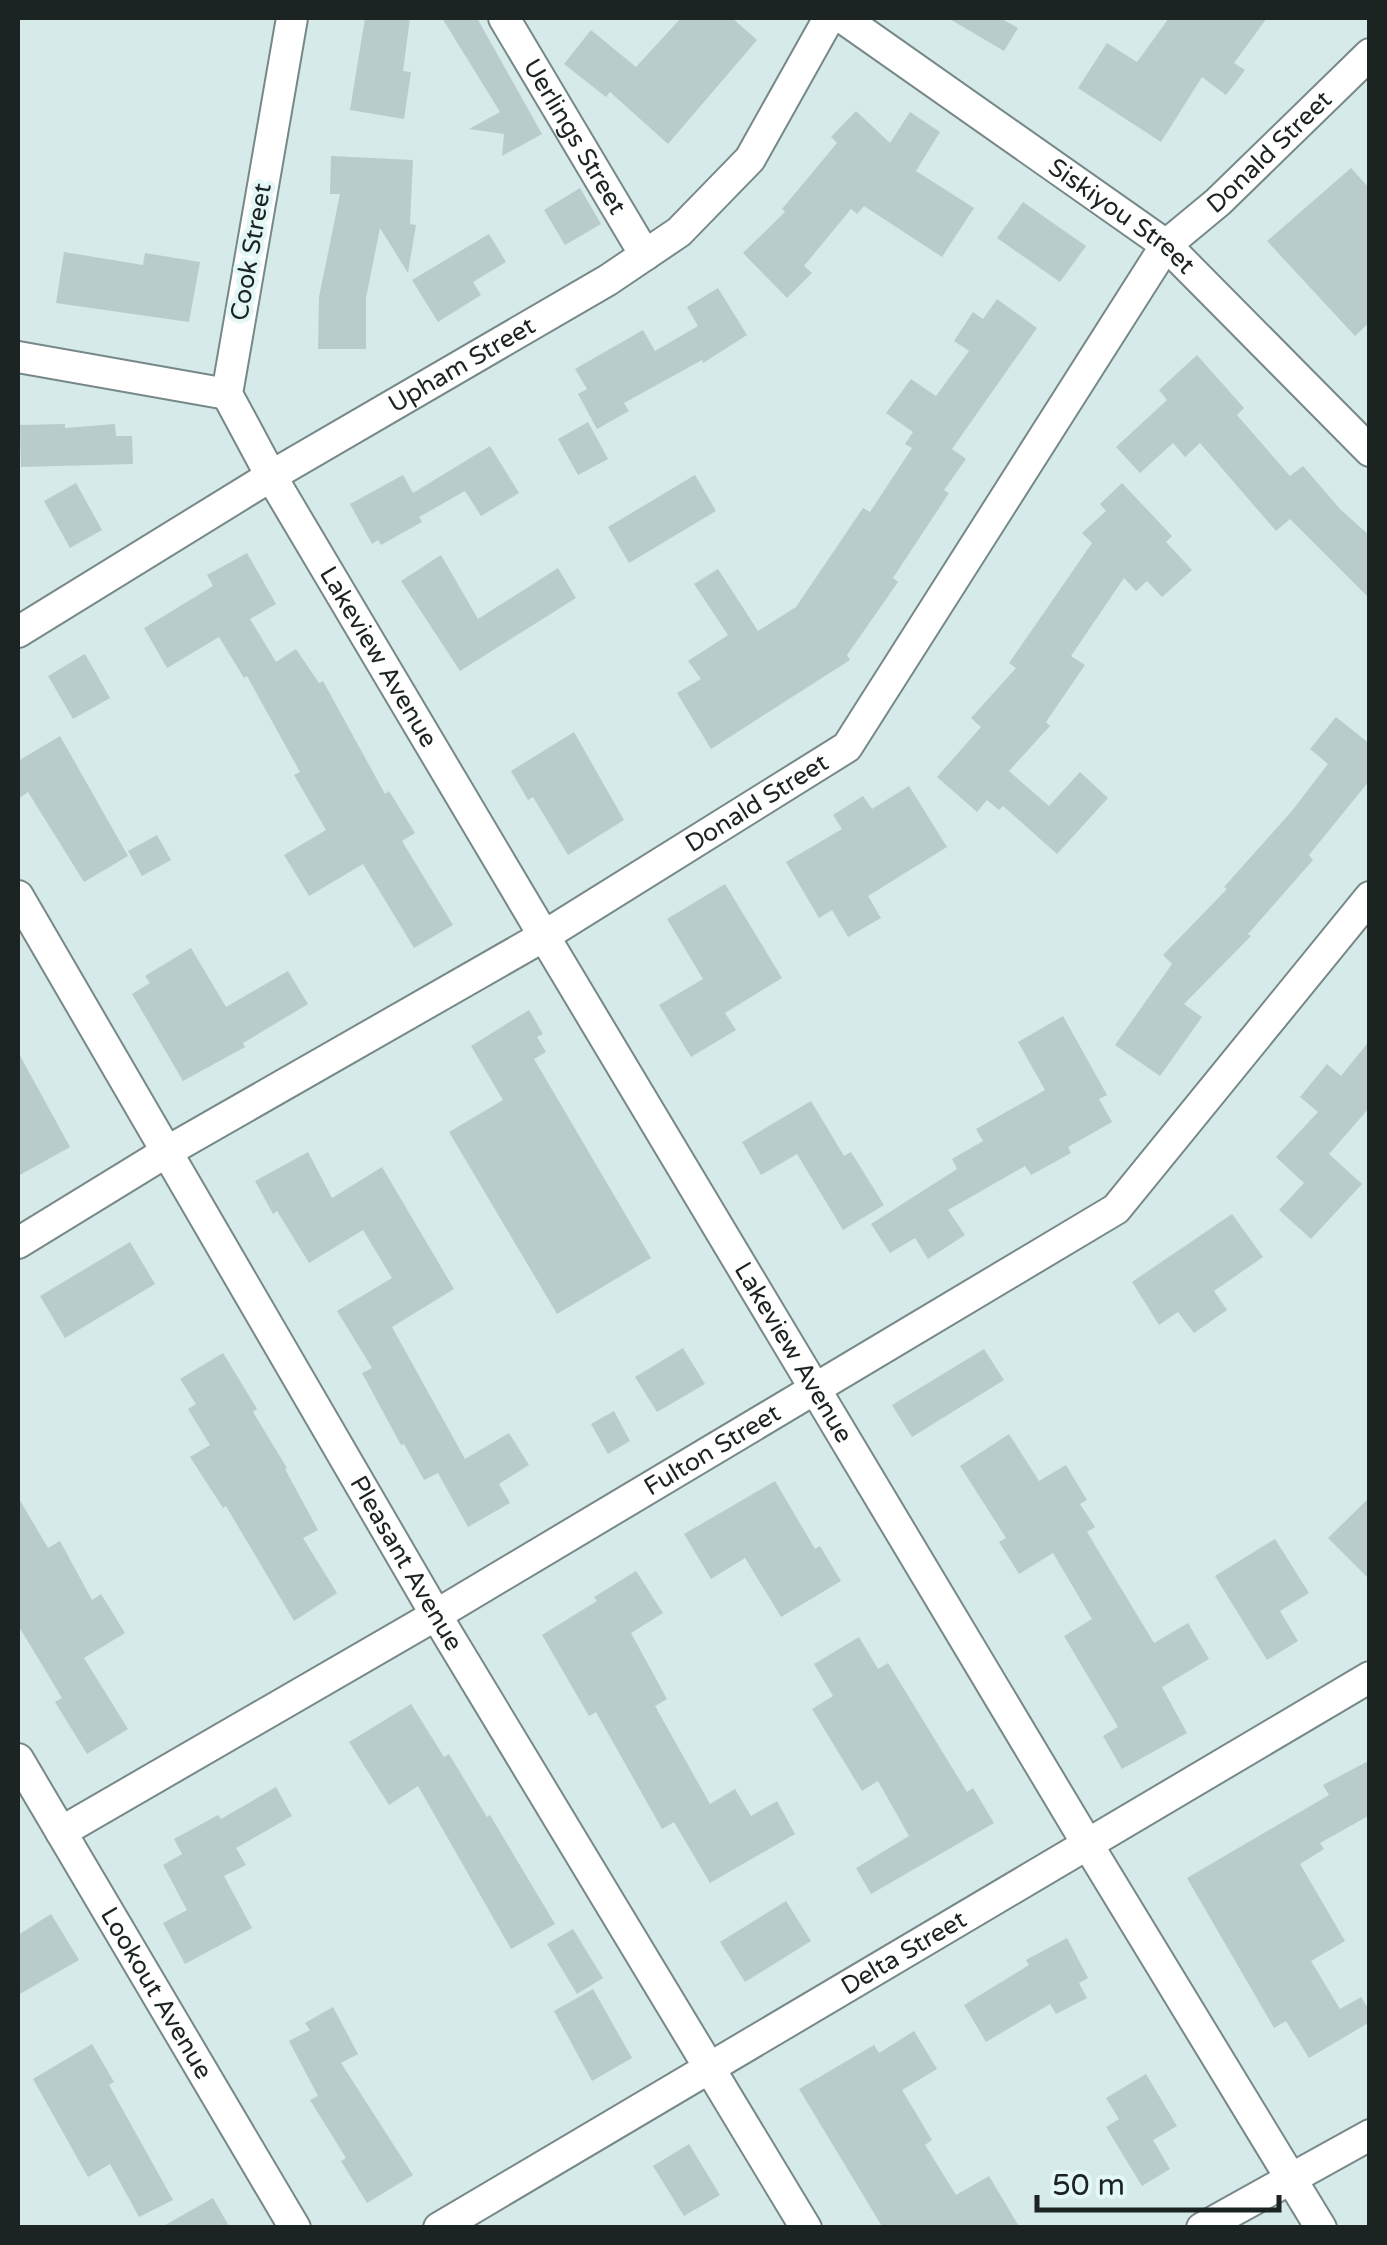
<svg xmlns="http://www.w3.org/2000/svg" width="1387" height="2245" font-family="'Varela Round',sans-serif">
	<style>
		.building { fill: #b9cbcb }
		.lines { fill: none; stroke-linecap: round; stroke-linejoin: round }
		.street-casing { stroke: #788; stroke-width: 34 }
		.street { stroke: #fff; stroke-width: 30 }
		.labels { text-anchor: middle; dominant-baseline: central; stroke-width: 9; stroke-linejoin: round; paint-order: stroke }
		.street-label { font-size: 25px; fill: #1c2323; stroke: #e4f7f7 }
	</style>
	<rect width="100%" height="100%" fill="#d7eaea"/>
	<g class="building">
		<polygon points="365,18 410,18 403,71 411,72 404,119 350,110"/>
		<polygon points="442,18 477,18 542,134 502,156 504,134 469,129 500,112"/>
		<polygon points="681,18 732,18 757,40 668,144 610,92 606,97 564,64 591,30 636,67"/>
		<polygon points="948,18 1000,18 1018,28 1004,51"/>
		<polygon points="1169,18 1267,18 1234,63 1245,70 1226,95 1202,77 1161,142 1078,88 1107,43 1137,62"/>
		<polygon points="856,111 890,143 910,112 940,132 916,171 974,208 942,257 864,206 857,214 851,209 804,266 812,273 787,298 743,253 785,212 782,209 837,143 831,137"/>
		<polygon points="331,156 413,160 410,224 416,225 408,273 380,228 366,298 366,349 318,349 319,297 340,194 330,194"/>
		<polygon points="1351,168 1370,189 1370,322 1355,336 1267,241"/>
		<polygon points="580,188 601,224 565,245 544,210"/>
		<polygon points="1023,202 1086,246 1060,282 997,238"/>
		<polygon points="489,234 506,262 473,282 481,295 438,322 412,280"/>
		<polygon points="64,252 143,265 145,253 200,262 189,322 56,303"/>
		<polygon points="718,288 747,335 703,363 702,360 624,403 629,411 597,429 578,394 587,389 575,369 643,330 655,351 698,326 687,307"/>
		<polygon points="997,299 1037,328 952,449 966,459 944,490 949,493 893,578 898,582 847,655 850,660 711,749 677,693 701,679 688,661 728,635 694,584 718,569 758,631 796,607 863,508 870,512 912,448 905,444 913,432 886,413 911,379 936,396 969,351 954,341 973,312 983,319"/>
		<polygon points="1197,355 1244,408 1237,415 1290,476 1303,466 1341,510 1370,536 1370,599 1290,519 1276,531 1200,443 1185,457 1173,443 1140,473 1116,447 1167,400 1159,390"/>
		<polygon points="588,422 608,459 578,475 558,439"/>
		<polygon points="65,424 65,428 115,424 116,436 132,436 133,464 21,467 20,425"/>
		<polygon points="490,446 519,493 481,516 465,491 419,517 422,522 381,545 378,540 372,544 350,504 403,475 413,493"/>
		<polygon points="695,475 716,511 629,563 608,527"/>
		<polygon points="76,483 102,530 70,548 44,501"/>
		<polygon points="1122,483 1172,536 1166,542 1192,570 1162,597 1147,581 1136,591 1124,578 1071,656 1085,665 1046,722 1050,726 1009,771 1049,806 1080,772 1108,798 1057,854 1003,806 999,810 987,800 977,812 937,777 981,727 971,718 1016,668 1009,663 1092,543 1082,533 1106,511 1100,504"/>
		<polygon points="247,553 276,604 250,619 276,662 296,649 319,683 323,681 385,794 389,791 415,833 402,841 453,925 414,948 363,864 309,896 284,855 326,830 294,775 300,772 247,676 244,678 219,637 167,668 144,628 213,586 207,575"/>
		<polygon points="441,555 478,619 558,568 576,598 460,671 401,581"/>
		<polygon points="85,654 110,698 73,719 48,676"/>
		<polygon points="1336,717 1370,744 1370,780 1309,855 1313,860 1248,934 1251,936 1184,1004 1202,1017 1160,1076 1115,1045 1172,964 1163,955 1227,889 1224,887 1291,812 1328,764 1310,749"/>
		<polygon points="574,732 624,820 568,855 533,797 528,800 511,771"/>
		<polygon points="60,736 128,856 84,882 28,792 18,799 18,761"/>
		<polygon points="909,786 947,847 868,896 881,918 848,937 832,910 819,918 786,862 842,829 833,815 863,796 872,809"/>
		<polygon points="157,835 171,860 142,876 128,851"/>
		<polygon points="725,884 782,978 725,1013 736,1030 691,1057 659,1005 703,979 667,919"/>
		<polygon points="191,948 226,1007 288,971 308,1004 243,1043 245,1047 183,1081 132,994 150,983 145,976"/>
		<polygon points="529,1010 543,1034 537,1037 546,1052 534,1059 651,1258 557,1314 449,1132 503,1100 471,1046"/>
		<polygon points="1063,1016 1107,1095 1099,1099 1112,1122 1068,1147 1071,1153 1031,1175 1025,1166 948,1210 965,1235 928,1259 915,1238 890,1253 871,1224 957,1169 952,1159 983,1141 976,1129 1045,1090 1018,1042"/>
		<polygon points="1370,1040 1370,1107 1329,1154 1362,1184 1311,1239 1279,1210 1304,1183 1276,1157 1318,1112 1300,1097 1327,1064 1341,1076"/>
		<polygon points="18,1052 70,1147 18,1176"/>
		<polygon points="811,1101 844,1156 851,1152 884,1205 843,1230 797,1154 761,1175 742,1142"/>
		<polygon points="308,1152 332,1198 382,1167 454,1289 392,1327 465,1459 509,1433 529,1465 499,1484 510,1503 468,1527 438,1473 424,1480 404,1444 401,1445 362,1373 372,1368 337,1311 392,1278 363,1230 309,1263 277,1211 273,1214 255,1181"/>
		<polygon points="1232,1214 1263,1257 1214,1291 1227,1310 1194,1333 1178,1312 1159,1325 1132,1282"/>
		<polygon points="130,1242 155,1284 65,1338 40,1296"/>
		<polygon points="683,1348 705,1384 657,1412 635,1377"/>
		<polygon points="984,1349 1004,1380 912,1437 892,1405"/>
		<polygon points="223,1353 257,1409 253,1412 287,1468 285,1469 318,1530 303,1538 337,1593 294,1621 226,1506 223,1508 190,1457 210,1445 188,1409 196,1404 180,1379"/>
		<polygon points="614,1411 630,1441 608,1454 591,1424"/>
		<polygon points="1009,1434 1039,1481 1066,1465 1087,1500 1080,1504 1095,1527 1087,1532 1154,1643 1188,1623 1209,1659 1162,1687 1187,1733 1122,1769 1103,1736 1118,1727 1064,1636 1092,1619 1053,1553 1019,1574 999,1542 1006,1538 960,1466"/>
		<polygon points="775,1481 815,1549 820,1546 841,1581 781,1617 745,1558 711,1579 684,1534"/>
		<polygon points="18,1497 48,1548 60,1541 92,1600 101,1594 125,1633 84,1658 128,1729 87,1754 55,1702 62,1698 18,1625"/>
		<polygon points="1370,1497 1370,1580 1328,1538"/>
		<polygon points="1275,1539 1309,1593 1280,1611 1298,1641 1267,1660 1215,1576"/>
		<polygon points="636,1571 663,1613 631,1633 667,1699 655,1706 710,1804 735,1789 751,1816 777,1801 795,1834 710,1883 674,1822 662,1829 596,1712 589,1716 542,1635 597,1601 594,1597"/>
		<polygon points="859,1637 878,1669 888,1663 967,1792 973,1788 994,1823 871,1894 856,1868 909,1836 878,1781 862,1791 812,1709 833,1696 814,1664"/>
		<polygon points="411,1704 444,1757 449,1754 487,1817 490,1815 555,1924 511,1949 418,1786 389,1805 349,1742"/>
		<polygon points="1370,1760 1370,1815 1320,1843 1324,1849 1300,1864 1345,1941 1311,1961 1340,2009 1361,1997 1370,2011 1370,2022 1309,2058 1286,2021 1274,2028 1187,1878 1329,1795 1323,1785"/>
		<polygon points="276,1787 292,1816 236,1848 246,1865 224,1876 252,1928 185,1964 163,1923 187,1910 163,1865 182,1854 174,1839 218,1815 221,1819"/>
		<polygon points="786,1901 811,1941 745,1982 720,1942"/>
		<polygon points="51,1914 79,1960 18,1995 18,1935"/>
		<polygon points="573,1929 603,1978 577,1994 547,1944"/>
		<polygon points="1067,1938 1088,1978 1079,1983 1087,1998 1056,2014 1050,2004 986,2042 964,2005 1029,1965 1026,1960"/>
		<polygon points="593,1989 632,2058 592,2081 554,2011"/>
		<polygon points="333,2007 358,2054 341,2063 413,2175 367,2203 341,2161 346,2158 310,2100 318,2096 289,2041 310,2030 305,2023"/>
		<polygon points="914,2031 937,2069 902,2090 932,2140 925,2145 956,2195 989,2176 1020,2228 883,2228 799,2089 874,2045 879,2053"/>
		<polygon points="92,2044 114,2082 109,2085 173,2200 139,2217 110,2164 88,2177 33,2079"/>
		<polygon points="1146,2074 1177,2126 1153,2140 1170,2169 1142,2186 1106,2127 1119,2119 1106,2098"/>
		<polygon points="689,2144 720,2195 684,2216 653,2166"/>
		<polygon points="213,2198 230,2228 160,2228"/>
	</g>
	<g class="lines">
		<g class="street-casing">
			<g id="street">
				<path id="s1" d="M292 18 227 394 271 476 544 936 1088 1845 1321 2228"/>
				<path id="s2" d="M504 18 645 255"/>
				<path id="s3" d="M843 18 1166 245 1370 451"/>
				<polyline points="18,357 227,394"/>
				<path id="s4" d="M18 632 271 476 608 280 679 232 750 159 829 18"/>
				<path id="s5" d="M18 896 436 1615 806 2228"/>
				<path id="s6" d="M18 1243 168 1151 544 936 847 747 1166 245 1218 202 1370 54"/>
				<path id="s7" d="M18 1759 295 2228"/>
				<path id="s8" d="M61 1832 436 1615 1116 1209 1370 897"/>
				<path id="s9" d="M439 2228 1370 1677"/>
				<polyline points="1202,2228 1370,2135"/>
			</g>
		</g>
		<use href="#street" class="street"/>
	</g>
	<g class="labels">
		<g class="street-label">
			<text stroke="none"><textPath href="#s2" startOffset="138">Uerlings Street</textPath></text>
			<text stroke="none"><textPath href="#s6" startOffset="1700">Donald Street</textPath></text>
			<text stroke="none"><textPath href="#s3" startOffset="342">Siskiyou Street</textPath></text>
			<text transform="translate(251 252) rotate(-80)">Cook Street</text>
			<text stroke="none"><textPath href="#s4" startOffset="518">Upham Street</textPath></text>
			<text stroke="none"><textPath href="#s1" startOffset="685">Lakeview Avenue</textPath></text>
			<text stroke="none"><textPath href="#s6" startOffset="860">Donald Street</textPath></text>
			<text stroke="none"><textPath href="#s1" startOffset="1495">Lakeview Avenue</textPath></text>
			<text stroke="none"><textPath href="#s8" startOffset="755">Fulton Street</textPath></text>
			<text stroke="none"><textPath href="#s5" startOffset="772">Pleasant Avenue</textPath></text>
			<text stroke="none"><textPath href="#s9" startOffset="540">Delta Street</textPath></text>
			<text stroke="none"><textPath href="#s7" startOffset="272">Lookout Avenue</textPath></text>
		</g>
	</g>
	<rect width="1387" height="2245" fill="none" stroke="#1c2323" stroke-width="40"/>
	<path d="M1037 2195v15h242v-15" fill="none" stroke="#1c2323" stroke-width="5"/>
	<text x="1052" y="2195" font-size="30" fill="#1c2323" stroke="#e4f7f7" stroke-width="8" paint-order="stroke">50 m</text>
</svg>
